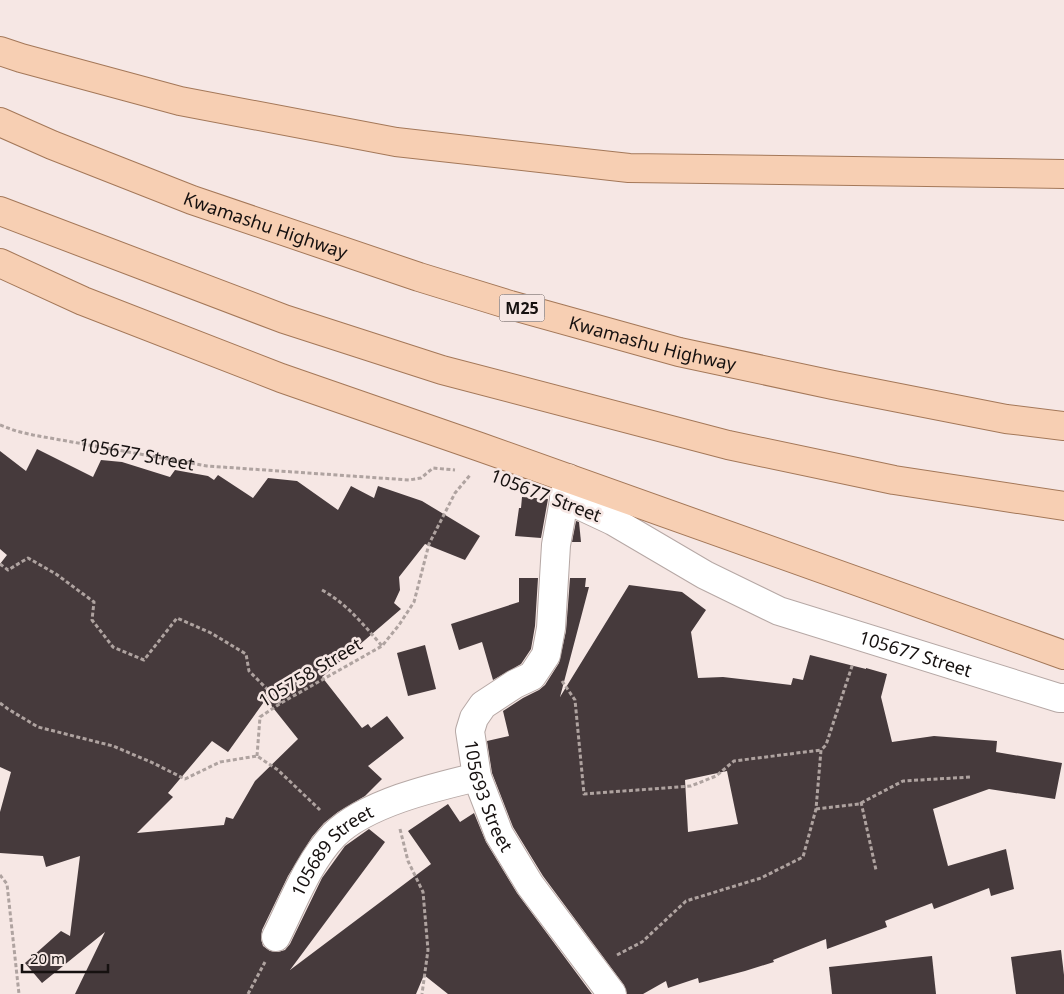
<svg xmlns="http://www.w3.org/2000/svg" width="1064" height="994" font-family="'Noto Sans',sans-serif">
	<style>
		.building { fill: #463a3c; fill-rule: evenodd }
		.lines { fill: none; stroke-linecap: round; stroke-linejoin: round }
		.minor-casing { stroke: #b6a8a5; stroke-width: 30 }
		.major-casing { stroke: #a47859; stroke-width: 30 }
		.path { stroke: #afa3a0; stroke-width: 3; stroke-dasharray: 4 2.5; stroke-linecap: butt }
		.minor { stroke: #fff; stroke-width: 28 }
		.major { stroke: #f7cfb3; stroke-width: 28 }
		.labels { text-anchor: middle; dominant-baseline: central; stroke-width: 5; stroke-linejoin: round; paint-order: stroke }
		.shield { fill: #f6e7e4; stroke: #595150; stroke-width: 1 }
		.shield-label { font-size: 16px; font-weight: bold; fill: #161110 }
		.street-label { font-size: 18px; fill: #161110; stroke: #f6e7e4 }
	</style>
	<rect width="100%" height="100%" fill="#f6e7e4"/>
	<g class="building">
		<path d="M37 449 93 477 101 460 122 462 170 477 175 470 208 476 214 480 218 475 253 498 268 478 297 481 338 510 351 486 374 498 378 486 422 501 480 536 465 560 425 544 399 577 400 590 394 603 401 609 322 677 362 728 368 724 371 728 387 716 404 738 368 766 382 779 365 796 338 812 324 823 312 837 288 876 262 930 261 939 263 946 270 951 278 952 285 950 290 944 322 878 345 846 369 829 385 842 290 970 431 864 408 831 448 804 460 822 474 813 486 842 517 893 592 994H448L424 975 416 994H75L105 932 42 983 25 963 61 931 70 936 80 856 46 867 43 856 0 853V812L11 772 0 767V564L7 555 0 549V451L26 471ZM266 699 298 739 255 781 233 819 226 817 224 825 137 833 173 797 168 793 212 741 228 752Z"/>
		<polygon points="522,497 548,499 541,538 515,536 519,508 521,508"/>
		<polygon points="576,521 579,522 581,542 572,542"/>
		<polygon points="519,578 538,578 535,626 531,649 521,664 493,680 482,642 459,650 451,624 519,602"/>
		<path d="M570 578H586L585 587H589L560 697 629 585 682 592 706 610 691 632 698 678 723 677 791 685 793 678 803 680 810 655 866 669V668L887 674 881 697 892 742 934 736 997 741 996 752 1062 763 1055 799 989 789 933 809 948 866 1006 849 1014 889 991 896 989 888 934 909 932 903 885 921 887 927 827 949 826 939 773 960 774 962 745 971 699 983 698 978 668 988 666 981 643 994H627L624 985 543 876 513 827 492 773 487 741 509 736 503 711 523 698 539 690 545 685 559 663 566 631ZM727 771 738 824 688 832 685 780Z"/>
		<polygon points="425,645 436,689 408,696 397,653"/>
		<polygon points="1061,950 1064,975 1064,994 1016,994 1011,957"/>
		<polygon points="932,956 936,994 832,994 829,967"/>
	</g>
	<g class="lines">
		<g class="minor-casing">
			<g id="minor">
				<path id="s2" d="M568 478 556 545 551 628 546 655 532 676 515 684 483 705 474 718 470 731 477 777 499 834 530 885 612 994"/>
				<path id="s3" d="M564 498 613 521 705 575 779 611 1059 698H1064"/>
				<path id="s4" d="M276 937C293 903 308 862 334 835 366 803 435 787 477 777"/>
			</g>
		</g>
		<g class="major-casing">
			<g id="major">
				<polyline points="0,51 21,58 180,101 396,142 629,168 1064,174"/>
				<path id="s5" d="M0 122 52 145 192 200 419 277 510 305 679 352 833 385 1006 419 1064 426"/>
				<polyline points="0,211 284,319 442,370 728,445 894,480 1064,506"/>
				<polyline points="0,263 83,301 281,378 480,447 1064,655"/>
			</g>
		</g>
		<g class="path">
			<path id="s1" d="M0 425 16 431 33 435 207 466 409 480 421 478 433 468 455 470"/>
			<polyline points="0,564 8,570 28,558 56,574 94,602 92,620 113,647 144,660 177,618 211,633 246,654 249,671 281,703"/>
			<path d="M322 590C347 604 363 624 382 646"/>
			<polyline points="562,681 575,700 584,794 691,786 716,776 734,761 821,750"/>
			<polyline points="0,703 8,709 38,727 113,746 151,762 185,779 220,762 257,756 278,770 320,810"/>
			<polyline points="257,756 260,717 281,703 382,646 399,625 414,602 429,544 455,493 471,474"/>
			<polyline points="861,802 876,870"/>
			<polyline points="816,809 859,804 903,781 971,777"/>
			<polyline points="400,829 408,861 423,892 428,950 422,994"/>
			<polyline points="0,875 7,884 19,994"/>
			<polyline points="617,955 642,942 686,901 761,878 803,857 816,809 821,750 826,745 853,663"/>
			<polyline points="248,994 265,962"/>
		</g>
		<use href="#minor" class="minor"/>
		<use href="#major" class="major"/>
	</g>
	<g class="labels">
		<rect class="shield" x="499.5" y="294.5" width="45" height="27" rx="4"/>
		<g class="shield-label">
			<text x="522" y="308">M25</text>
		</g>
		<g class="street-label">
			<text stroke="none"><textPath href="#s5" startOffset="285">Kwamashu Highway</textPath></text>
			<text stroke="none"><textPath href="#s5" startOffset="690">Kwamashu Highway</textPath></text>
			<text stroke="none"><textPath href="#s1" startOffset="140">105677 Street</textPath></text>
			<text transform="translate(546 495) rotate(21)">105677 Street</text>
			<text stroke="none"><textPath href="#s3" startOffset="386">105677 Street</textPath></text>
			<text transform="translate(310 672) rotate(-31)">105758 Street</text>
			<text stroke="none"><textPath href="#s2" startOffset="358">105693 Street</textPath></text>
			<text stroke="none"><textPath href="#s4" startOffset="105">105689 Street</textPath></text>
		</g>
	</g>
	<path d="M22 964v8h86v-8" fill="none" stroke="#161110" stroke-width="2.5"/>
	<text x="30" y="964" font-size="15" fill="#161110" stroke="#f6e7e4" stroke-width="4" paint-order="stroke">20 m</text>
</svg>
